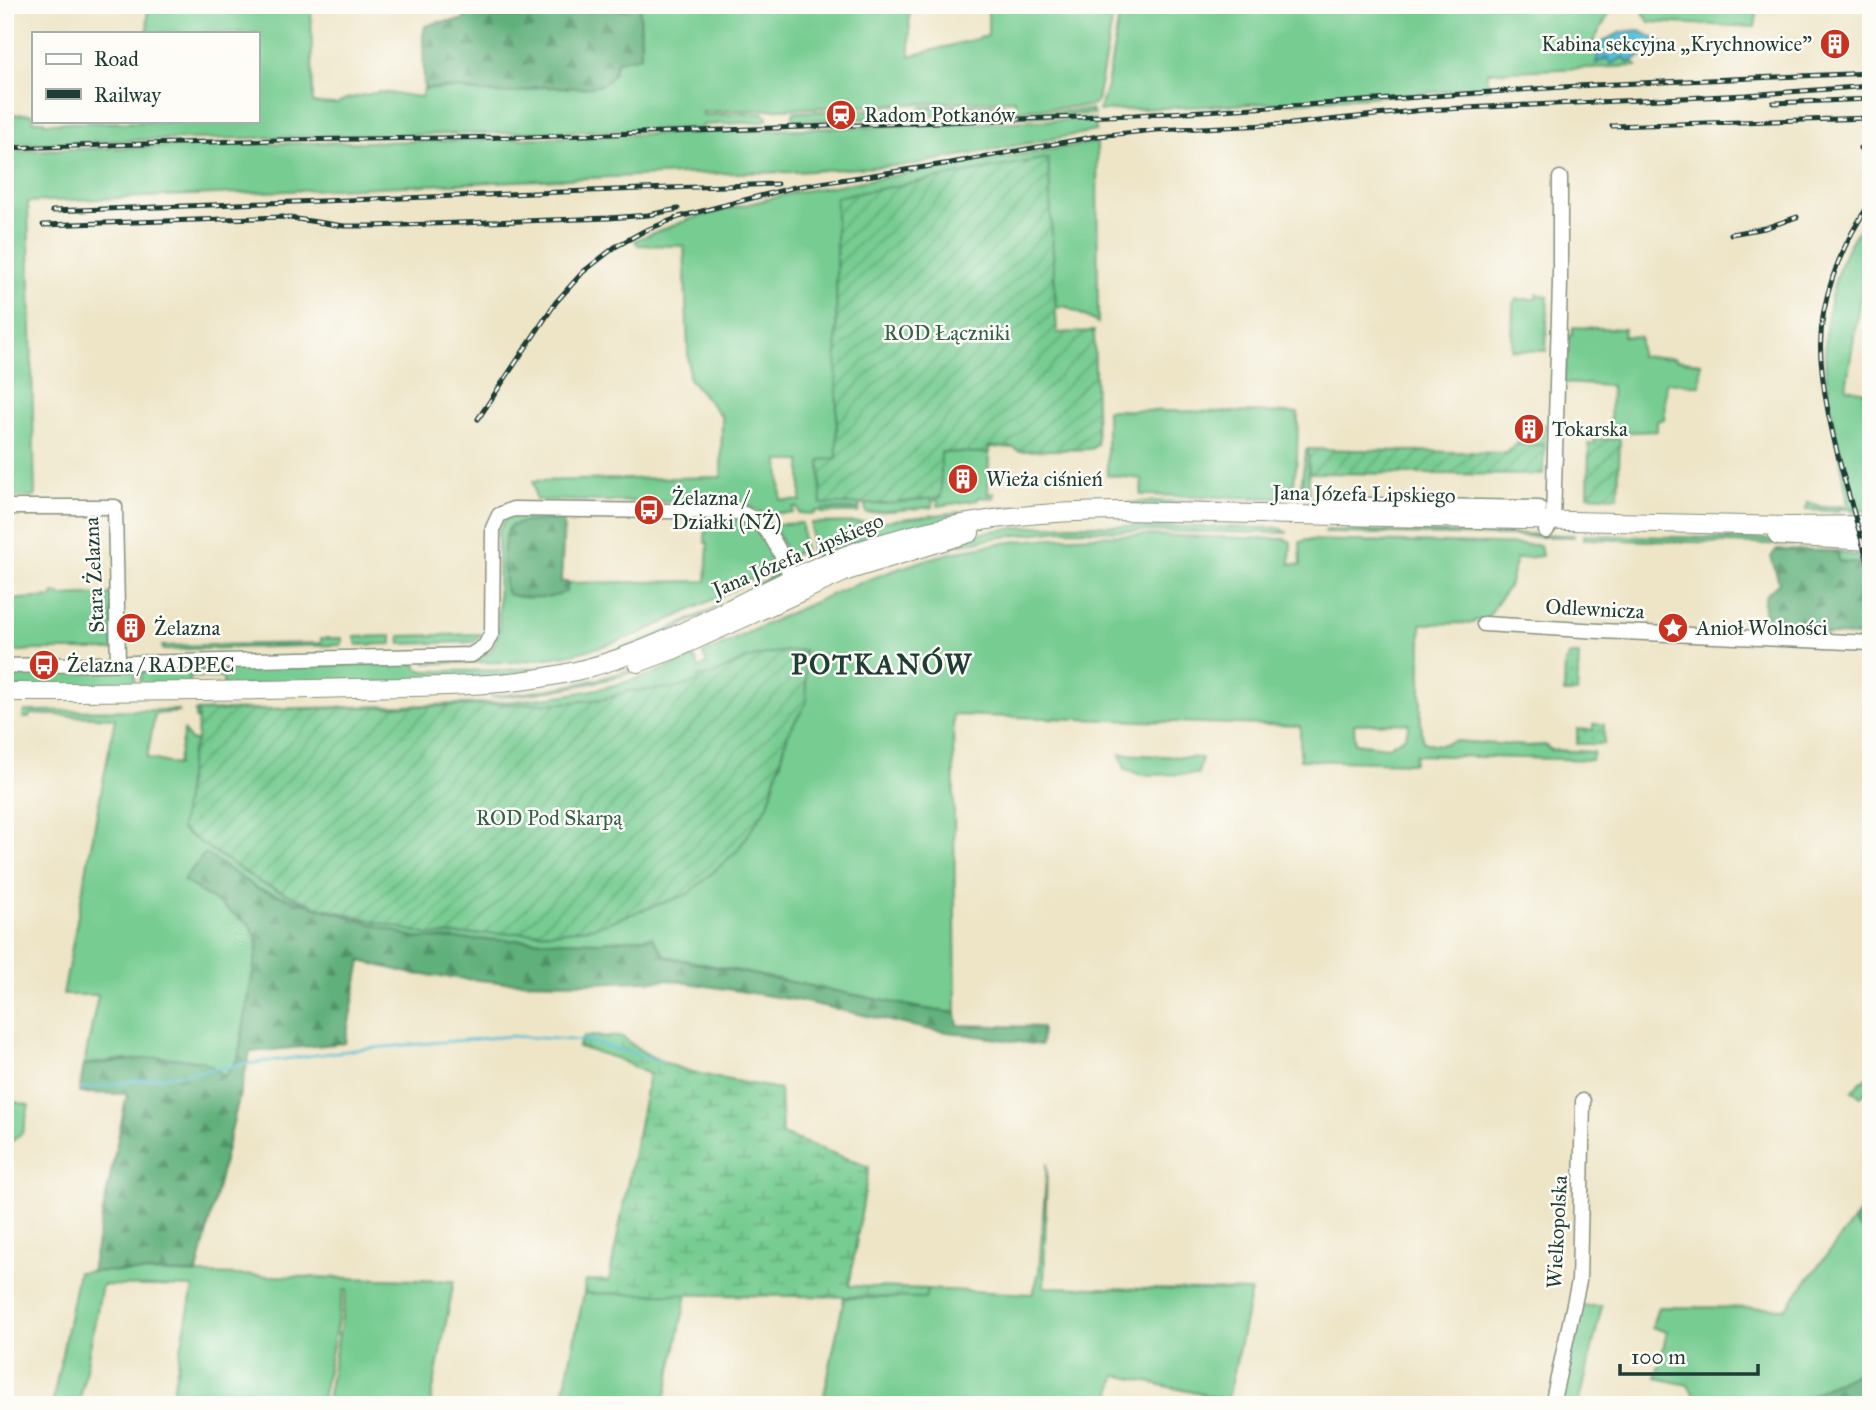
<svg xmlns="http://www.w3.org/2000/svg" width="1876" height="1410" font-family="'IM FELL Great Primer',serif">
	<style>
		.grass { fill: #76cc91; stroke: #4a8462; stroke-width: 2; fill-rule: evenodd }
		.forest { fill: url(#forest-firs); stroke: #407658; stroke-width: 2 }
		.wetland { fill: url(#wetland-marsh); stroke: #4a8462; stroke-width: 2 }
		.park { fill: url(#park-dots); stroke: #4a8462; stroke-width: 2 }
		.garden { fill: url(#garden-furrows); stroke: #4a8462; stroke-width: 2 }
		.water { fill: url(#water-ripples); stroke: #3b7c84; stroke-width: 2 }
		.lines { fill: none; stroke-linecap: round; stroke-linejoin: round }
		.stream { stroke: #57bcd5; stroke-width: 2.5 }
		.minor-casing { stroke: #86917e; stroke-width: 17 }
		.major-casing { stroke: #86917e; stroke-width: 20 }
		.minor { stroke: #fff; stroke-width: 14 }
		.major { stroke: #fff; stroke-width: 18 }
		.rail-casing { stroke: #1f3d34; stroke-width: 5 }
		.rail { stroke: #fdfcf7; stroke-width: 2.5; stroke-dasharray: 8; stroke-linecap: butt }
		.labels { text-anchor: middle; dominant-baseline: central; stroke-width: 5; stroke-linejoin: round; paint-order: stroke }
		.poi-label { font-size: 21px; fill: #1f3d34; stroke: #fdfcf7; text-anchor: start }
		.park-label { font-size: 21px; fill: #35614b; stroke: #fdfcf7 }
		.street-label { font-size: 21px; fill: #1f3d34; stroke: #fdfcf7 }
		.district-label { font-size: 28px; font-weight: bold; letter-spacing: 2px; fill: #1f3d34; stroke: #fdfcf7 }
	</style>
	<defs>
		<pattern id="forest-firs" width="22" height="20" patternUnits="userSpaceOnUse" patternTransform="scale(1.75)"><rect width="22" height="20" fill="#60b07b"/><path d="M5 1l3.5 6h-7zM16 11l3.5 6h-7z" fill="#4f9066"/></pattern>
		<pattern id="wetland-marsh" width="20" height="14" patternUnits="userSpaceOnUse" patternTransform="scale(1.75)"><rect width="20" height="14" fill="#76cc91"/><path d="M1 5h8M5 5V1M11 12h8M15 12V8" fill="none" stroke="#60a777"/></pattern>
		<pattern id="park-dots" width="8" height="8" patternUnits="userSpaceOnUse" patternTransform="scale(1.75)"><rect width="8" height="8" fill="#76cc91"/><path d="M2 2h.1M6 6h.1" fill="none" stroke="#60a777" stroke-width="1.8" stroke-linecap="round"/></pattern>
		<pattern id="garden-furrows" width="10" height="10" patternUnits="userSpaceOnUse" patternTransform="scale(1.75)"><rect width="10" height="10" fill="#76cc91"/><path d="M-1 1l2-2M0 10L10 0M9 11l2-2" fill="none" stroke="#60a777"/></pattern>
		<pattern id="water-ripples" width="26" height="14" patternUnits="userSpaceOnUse" patternTransform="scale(1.75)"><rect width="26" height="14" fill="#57bcd5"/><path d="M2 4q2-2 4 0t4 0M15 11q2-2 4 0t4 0" fill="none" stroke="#479aae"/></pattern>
	</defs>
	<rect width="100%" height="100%" fill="#fdfcf7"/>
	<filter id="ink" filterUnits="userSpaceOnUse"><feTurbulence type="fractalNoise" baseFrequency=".0143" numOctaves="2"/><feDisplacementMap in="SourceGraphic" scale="14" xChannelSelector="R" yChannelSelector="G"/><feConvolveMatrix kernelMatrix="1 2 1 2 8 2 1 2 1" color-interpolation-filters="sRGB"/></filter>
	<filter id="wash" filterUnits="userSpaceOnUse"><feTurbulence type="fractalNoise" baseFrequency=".00686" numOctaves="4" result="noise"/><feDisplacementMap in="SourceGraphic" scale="28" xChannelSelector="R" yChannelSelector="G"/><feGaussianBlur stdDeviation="1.57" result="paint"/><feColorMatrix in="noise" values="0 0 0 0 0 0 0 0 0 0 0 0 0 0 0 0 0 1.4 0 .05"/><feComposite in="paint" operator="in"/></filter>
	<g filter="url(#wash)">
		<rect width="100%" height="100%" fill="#eee5c7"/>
		<g class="grass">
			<path d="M147 5H311L313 103 337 104 346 99 379 92 421 97 424 89H463L471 92 528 91C537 85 597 78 613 75L617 61 641 56 640 5H909L910 56 988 36V5H1030L1031 9 1047 5H1115L1097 101 1092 106 1016 110 1015 100 703 112V115L763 113 768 118 764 122 703 125V129L143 140 5 145V115L33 114V121H44V123L257 121V33H148Z"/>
			<polygon points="1121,5 1614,5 1592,44 1601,45 1597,63 1607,57 1624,57 1628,63 1633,61 1637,66 1488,72 1488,88 1299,102 1099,111 1107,86"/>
			<polygon points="1639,5 1758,5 1755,27 1649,22"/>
			<polygon points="1004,104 1009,108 1007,113 923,116 919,113 921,107"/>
			<polygon points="892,109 895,114 892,118 796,121 792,118 794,112"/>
			<polygon points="1091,110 1094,114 1017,117 1016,113"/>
			<polygon points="1095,119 1096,131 910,165 795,172 682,174 28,202 35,497 17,497 11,501 5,502 5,151 239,144 478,140"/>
			<path d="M1097 142 1098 323 1065 306 1056 308 1048 158 836 197 837 459 821 504H859L860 509H822L859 510V513H822L821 511H815V514L799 513 797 507H793V513H761L747 506 729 503 536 500 533 481 721 477 722 417 689 378 684 246 638 245 635 240 693 218 796 192ZM779 461H801V501L781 500Z"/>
			<path d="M1871 210V260H1866L1846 388 1871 393V512L1859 509 1857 512 1855 507 1852 508 1853 512 1850 509H1839V511L1806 510 1807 502 1820 507 1848 506C1843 461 1831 417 1826 373 1822 335 1830 286 1846 251 1853 237 1863 223 1871 210Z"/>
			<polygon points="1537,294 1548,296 1546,351 1512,350 1513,304 1516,299 1536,299"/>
			<polygon points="1573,327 1624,329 1623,336 1640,337 1640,356 1676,358 1676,360 1701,363 1700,386 1666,382 1664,419 1657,421 1657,431 1610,433 1611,386 1564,383 1569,336 1572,335"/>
			<polygon points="1107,410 1298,413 1297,459 1292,496 1275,498 1141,495 1142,479 1107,475"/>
			<polygon points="1517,423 1522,424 1522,431 1536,431 1537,424 1546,425 1545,445 1518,445"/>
			<polygon points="1308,449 1309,495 1300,495 1306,450"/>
			<polygon points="941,452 989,453 988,494 994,493 994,498 978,497 978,500 938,506 938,500 932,501 933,507 866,513 865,504 887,504 898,501"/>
			<polygon points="1152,501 1290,505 1286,509 1083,507 868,538 817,558 811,550 811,523 876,522 977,510 1035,505 1109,505"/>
			<path d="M564 514 561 583 706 581 708 543H705L706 520 700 519V515C746 517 757 519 777 563L733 590 644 632 607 645 569 655 519 662 425 663 475 660 489 653 493 648 499 629 498 532 505 519 512 516Z"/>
			<polygon points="802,523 804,550 788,557 775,528 779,524"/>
			<path d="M1071 525 1278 528 1288 533 1063 530 1001 537 951 546C979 526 1036 527 1071 525Z"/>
			<polygon points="1326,530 1574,535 1574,537 1325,533"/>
			<path d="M1138 535 1285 539 1291 542 1290 564 1301 565 1300 542 1306 540 1540 545 1542 556 1516 559 1509 587C1497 598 1496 608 1485 621L1476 620 1472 623 1421 624V723L1423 742 1440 745 1455 741 1528 746 1545 745 1551 750 1594 752 1592 760 1415 755 1414 763 1300 760V726L953 715 956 1013 925 1009 665 956 652 937 601 942 417 938 258 889 205 854 184 880 250 925 258 944 238 1058 225 1076 203 1061 117 1060 84 1065 98 995H63L115 718 30 714 29 718H23L25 711 179 710V712L155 714 147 758 177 765 184 731 190 740 197 741 191 753 181 830 261 883 316 906 428 935 559 932 595 927 780 766 788 733 806 702 804 650C786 652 767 652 750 658 732 664 717 676 699 677V682L677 688 629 691 605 699 564 703 199 711 198 719H195V711C262 709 330 707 397 706 501 703 598 702 694 657L699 668 707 664 703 654C784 616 864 575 951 553 1013 538 1075 536 1138 535ZM1409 723 1406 736 1388 747 1355 743 1354 724Z"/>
			<polygon points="1584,535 1762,539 1834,546 1584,539"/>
			<polygon points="1838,551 1860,557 1861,554 1870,555 1871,605 1865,564 1838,561"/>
			<path d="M779 572 777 578 633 650 497 680 223 687V678L190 677V687L140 688 141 671H188L189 668 415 663 418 669 424 671C465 670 506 672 547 666 624 654 712 613 779 572Z"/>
			<polygon points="54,593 60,594 60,596 112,594 113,650 31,650 5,653 5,600 53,597"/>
			<polygon points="481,634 474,642 401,644 400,636"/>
			<polygon points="392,636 392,644 357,645 355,637"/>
			<polygon points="321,638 342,638 342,645 163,650 162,646 321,643"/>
			<path d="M666 662C608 682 551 694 490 697 526 694 562 688 598 679 621 673 642 664 666 662Z"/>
			<polygon points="136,669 134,688 5,688 5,672"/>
			<polygon points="1120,754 1202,758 1198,774 1141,775 1125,769"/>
			<polygon points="1871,1072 1871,1086 1861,1096 1852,1091"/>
			<polygon points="5,1100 29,1105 23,1132 5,1147"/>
			<polygon points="1047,1163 1044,1287 1251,1291 1228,1400 1116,1375 1109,1405 822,1405 844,1298 925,1298 927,1289 1033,1294 1039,1272"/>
			<polygon points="1853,1221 1871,1239 1871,1367 1822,1389 1797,1405 1700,1405 1688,1385 1656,1378 1667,1332 1652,1327 1658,1307 1786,1308"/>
			<polygon points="91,1271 454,1281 430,1405 326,1405 347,1289 344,1289 321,1405 170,1405 193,1287 102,1285 79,1405 52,1405 78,1272"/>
			<polygon points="584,1293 687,1294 664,1405 561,1405"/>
			<polygon points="1581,1306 1602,1306 1579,1405 1559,1405"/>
		</g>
		<g class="forest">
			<path d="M465 5H640L641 56 617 61C614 70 612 80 603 84 587 91 552 86 534 87 518 97 480 93 463 89 451 86 436 89 424 89L423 36 425 26 439 22 462 20 466 15Z"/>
			<path d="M564 519 561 582H568L567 591C553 600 523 599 508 594L505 590C504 569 500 544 510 526L524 522Z"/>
			<path d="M1776 550 1838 551V561L1865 564 1871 605V637L1773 632C1767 624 1759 604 1767 594 1771 590 1776 587 1779 582L1771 557Z"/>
			<polygon points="205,853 258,889 417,938 601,942 652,937 666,957 925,1009 956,1013 958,1025 1042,1027 1041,1045 926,1029 796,1000 669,980 586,983 499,982 413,974 361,961 345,1043 250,1052 197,1273 91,1271 127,1094 79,1093 84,1065 162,1057 203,1061 225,1076 238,1058 258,944 250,925 183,880"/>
			<polygon points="1871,1198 1871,1239 1853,1221"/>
			<polygon points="1871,1367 1871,1384 1847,1405 1797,1405 1822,1389"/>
		</g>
		<path class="wetland" d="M584 1036 623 1037C664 1074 727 1079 780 1089L782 1134 869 1167 849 1286 927 1289 925 1298 584 1293 585 1281 609 1280 649 1074 616 1058 578 1047Z"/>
		<g class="park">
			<polygon points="1570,655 1579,655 1577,693 1564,693 1565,662"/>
			<polygon points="1593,724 1604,724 1604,744 1577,744 1577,729 1593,730"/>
		</g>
		<g class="garden">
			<polygon points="1048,158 1057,333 1094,331 1097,445 1091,449 1019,451 1014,448 989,447 989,453 941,452 941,497 887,504 821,504 820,460 837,458 836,197"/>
			<polygon points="1594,439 1620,439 1618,497 1588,495 1589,444 1595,444"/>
			<polygon points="1514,445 1545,445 1543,475 1309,473 1308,449 1506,453"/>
			<path d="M804 650 807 702 788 733 768 805 737 851 688 894 595 927 559 932 428 935 316 906 261 883 181 829 191 753 197 740 198 711 564 703 605 699 629 691 677 688 698 682V677C717 676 732 665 750 658 767 652 786 652 804 650Z"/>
		</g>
		<polygon class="water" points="1638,30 1665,44 1628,63 1624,57 1611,64 1607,58 1596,63 1603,41 1622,32"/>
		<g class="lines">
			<polyline class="stream" points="82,1089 247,1064 362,1049 511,1036 587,1041 660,1061"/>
		</g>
	</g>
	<g filter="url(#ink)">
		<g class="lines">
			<g class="minor-casing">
				<g id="minor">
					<polyline points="1323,504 1539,508"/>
					<polyline points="5,507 115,507 118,663"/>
					<polyline points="1546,531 1553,521 1560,283 1560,178"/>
					<polyline points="1484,624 1600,631 1871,643"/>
					<path d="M5 666 471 655 485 646 492 632 493 528 499 515 513 509 738 512C773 523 782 558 796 588"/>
					<polyline points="1552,1405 1579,1281 1583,1101"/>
				</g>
			</g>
			<g class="major-casing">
				<g id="major">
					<polyline points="1778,536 1871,541"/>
					<polyline points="638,663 673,650 847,571 970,533"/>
					<path d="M5 692C121 692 236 691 351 688 428 686 505 689 580 670 662 650 735 603 812 569 911 526 1013 511 1121 511L1789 526 1871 525"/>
				</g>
			</g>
			<use href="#minor" class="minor"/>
			<use href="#major" class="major"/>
			<g class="rail-casing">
				<g id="rail">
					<polyline points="1773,103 1871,99"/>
					<polyline points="1612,126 1871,118"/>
					<polyline points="5,148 279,140 528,137 1135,115 1305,105 1593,85 1871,73"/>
					<polyline points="1860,148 1871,145"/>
					<polyline points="1870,174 1871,174"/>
					<path d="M1871 202C1840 246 1817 305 1821 359 1826 432 1853 504 1871 574"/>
					<polyline points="52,211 777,184"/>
					<polyline points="43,225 283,217 344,226 373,226 609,218 648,215 678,209"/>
					<polyline points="1731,234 1765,228 1797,217"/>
					<polyline points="478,419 556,302 583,272 615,247 644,231 679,217 795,187 951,163 1098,136 1155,130 1291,124 1423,110 1747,95 1871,86"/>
				</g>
			</g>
			<use href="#rail" class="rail"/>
		</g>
	</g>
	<defs>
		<g id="building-disc" transform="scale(1.575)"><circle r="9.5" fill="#c8321e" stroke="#fdfcf7"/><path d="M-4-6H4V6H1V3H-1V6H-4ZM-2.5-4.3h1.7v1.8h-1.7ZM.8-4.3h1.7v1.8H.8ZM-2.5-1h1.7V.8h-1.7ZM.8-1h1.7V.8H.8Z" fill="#fff"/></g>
		<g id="station-disc" transform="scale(1.575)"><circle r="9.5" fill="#c8321e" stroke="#fdfcf7"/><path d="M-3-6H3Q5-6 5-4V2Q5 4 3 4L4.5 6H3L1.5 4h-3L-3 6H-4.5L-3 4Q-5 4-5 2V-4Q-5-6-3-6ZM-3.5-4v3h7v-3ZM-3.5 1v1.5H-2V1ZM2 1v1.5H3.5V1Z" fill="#fff"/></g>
		<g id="bus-disc" transform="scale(1.575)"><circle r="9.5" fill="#c8321e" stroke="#fdfcf7"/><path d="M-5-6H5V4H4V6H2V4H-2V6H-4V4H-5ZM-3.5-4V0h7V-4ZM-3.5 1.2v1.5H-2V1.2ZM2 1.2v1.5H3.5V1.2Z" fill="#fff"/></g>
		<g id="sight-disc" transform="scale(1.575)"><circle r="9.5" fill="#c8321e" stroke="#fdfcf7"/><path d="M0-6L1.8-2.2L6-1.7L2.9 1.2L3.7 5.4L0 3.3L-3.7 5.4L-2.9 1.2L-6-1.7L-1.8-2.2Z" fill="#fff"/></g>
	</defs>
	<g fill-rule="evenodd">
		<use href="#building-disc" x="1835" y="44"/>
		<use href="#station-disc" x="841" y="115"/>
		<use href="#building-disc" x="1529" y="429"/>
		<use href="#building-disc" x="963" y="479"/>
		<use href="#bus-disc" x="649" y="510"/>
		<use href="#building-disc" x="131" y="628"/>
		<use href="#sight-disc" x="1673" y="628"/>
		<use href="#bus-disc" x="44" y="665"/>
	</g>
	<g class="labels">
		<g class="poi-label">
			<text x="1812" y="44" text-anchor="end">Kabina sekcyjna „Krychnowice”</text>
			<text x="864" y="115">Radom Potkanów</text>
			<text x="1552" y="429">Tokarska</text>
			<text x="986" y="479">Wieża ciśnień</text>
			<text x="672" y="498">Żelazna /<tspan x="672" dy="24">Działki (NŻ)</tspan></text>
			<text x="154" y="628">Żelazna</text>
			<text x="1696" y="628">Anioł Wolności</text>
			<text x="67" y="665">Żelazna / RADPEC</text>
		</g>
		<g class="park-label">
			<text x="947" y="333">ROD Łączniki</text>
			<text x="549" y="818">ROD Pod Skarpą</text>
		</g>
		<g class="street-label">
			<text transform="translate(1364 494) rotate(1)">Jana Józefa Lipskiego</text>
			<text transform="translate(798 555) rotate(-23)">Jana Józefa Lipskiego</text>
			<text transform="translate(94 575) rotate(-93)">Stara Żelazna</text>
			<text transform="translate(1595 609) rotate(3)">Odlewnicza</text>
			<text transform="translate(1557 1232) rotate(-87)">Wielkopolska</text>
		</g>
		<g class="district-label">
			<text x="882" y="664">POTKANÓW</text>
		</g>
	</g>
	<rect width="1876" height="1410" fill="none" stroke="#fdfcf7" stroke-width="28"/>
	<rect x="32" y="32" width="228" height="91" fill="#fdfcf7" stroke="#a4b0a9" stroke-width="2"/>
	<rect x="46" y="54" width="35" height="10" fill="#ffffff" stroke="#a4b0a9" stroke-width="2"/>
	<text x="94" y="66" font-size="21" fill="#1f3d34">Road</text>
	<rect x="46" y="89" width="35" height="10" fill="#1f3d34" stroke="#a4b0a9" stroke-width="2"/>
	<text x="94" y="102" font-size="21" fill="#1f3d34">Railway</text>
	<path d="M1620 1364v10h138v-10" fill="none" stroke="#1f3d34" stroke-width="3.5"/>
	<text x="1631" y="1364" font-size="21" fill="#1f3d34" stroke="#fdfcf7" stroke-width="5" paint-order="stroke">100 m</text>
</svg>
